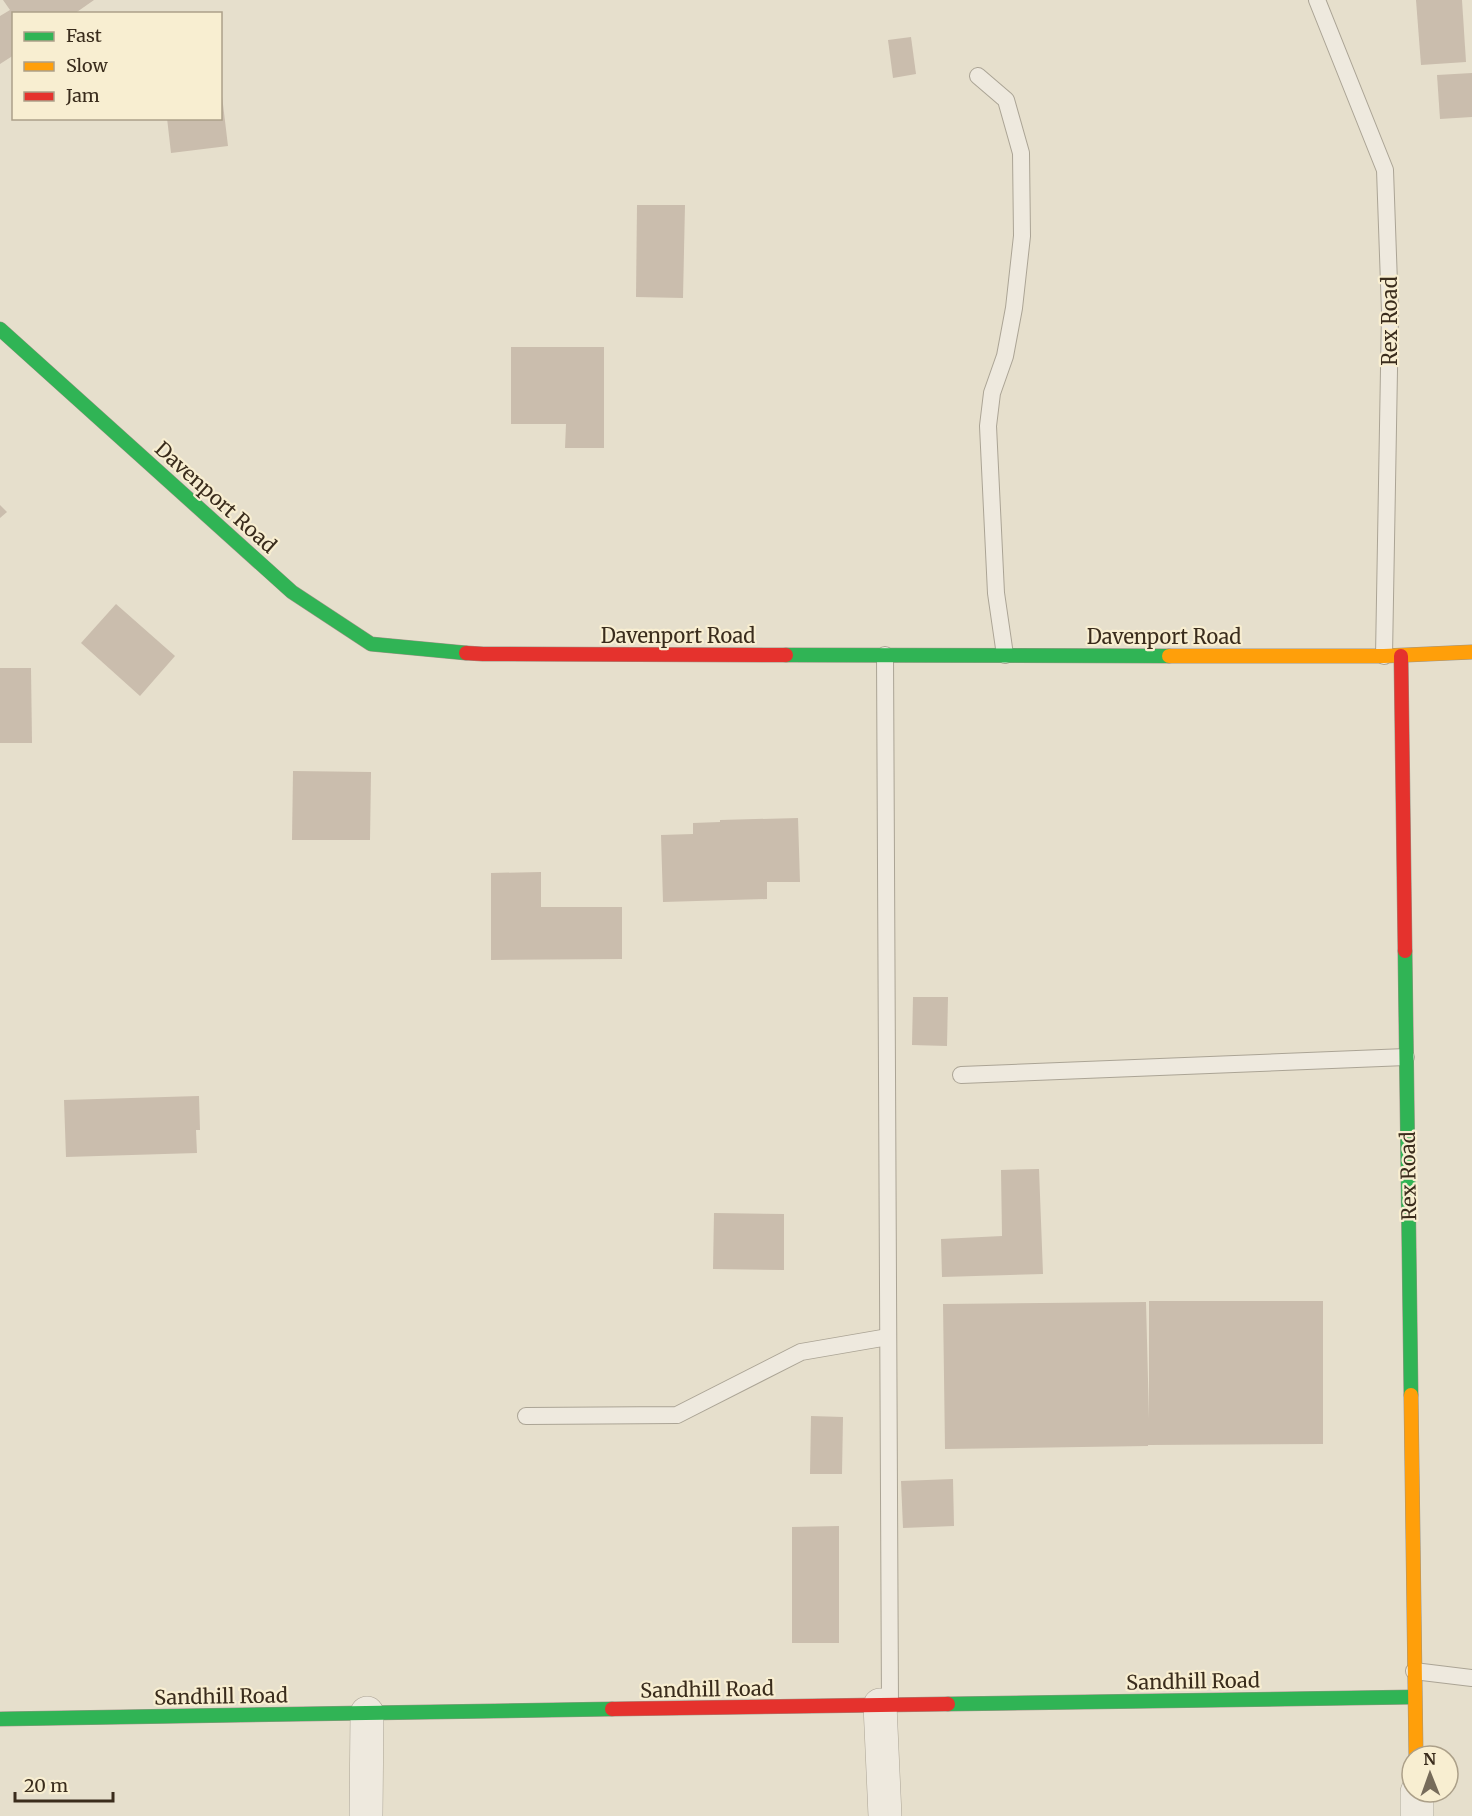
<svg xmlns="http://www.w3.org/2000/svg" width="1472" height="1816" font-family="Merriweather,serif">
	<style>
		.building { fill: #cabdad }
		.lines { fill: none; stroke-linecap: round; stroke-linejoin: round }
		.lane-casing { stroke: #aba495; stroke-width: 18 }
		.street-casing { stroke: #aba495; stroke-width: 34 }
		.fast-casing { stroke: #9b9385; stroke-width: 15 }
		.slow-casing { stroke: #9b9385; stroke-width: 15 }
		.jam-casing { stroke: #9b9385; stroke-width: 15 }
		.lane { stroke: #eee9de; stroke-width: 16 }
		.street { stroke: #eee9de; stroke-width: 33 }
		.fast { stroke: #30b455; stroke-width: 14 }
		.slow { stroke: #ff9f0a; stroke-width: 14 }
		.jam { stroke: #e5322d; stroke-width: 14 }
		.labels { text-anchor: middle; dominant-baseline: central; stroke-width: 4.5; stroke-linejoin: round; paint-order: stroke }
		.street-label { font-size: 20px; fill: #3a2c1c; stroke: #f8eed1 }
	</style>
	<rect width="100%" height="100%" fill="#e6dfcc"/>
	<g class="building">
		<polygon points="3,0 94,0 74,14 14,14 14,55 0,64 0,16 10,10"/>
		<polygon points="1416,0 1462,0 1466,62 1421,65"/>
		<polygon points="911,37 916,74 893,78 888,40"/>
		<polygon points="1472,73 1472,117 1440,119 1437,75"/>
		<polygon points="220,96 222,96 228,146 171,153 167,118 220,118"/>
		<polygon points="637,205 685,205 683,298 636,297"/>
		<polygon points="511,347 604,347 604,448 565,448 566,424 511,424"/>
		<polygon points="0,505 7,512 0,518"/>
		<polygon points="116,604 175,656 140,696 81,643"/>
		<polygon points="0,668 31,668 32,743 0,743"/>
		<polygon points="293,771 371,772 370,840 292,840"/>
		<polygon points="798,818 800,882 767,882 767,899 663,902 661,835 693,834 693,823 720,822 720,820"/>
		<polygon points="541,872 541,907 622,907 622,959 491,960 491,873"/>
		<polygon points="913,997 948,997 947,1046 912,1045"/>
		<polygon points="199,1096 200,1130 196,1130 197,1153 66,1157 64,1100"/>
		<polygon points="1039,1169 1043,1274 942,1277 941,1239 1002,1236 1001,1170"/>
		<polygon points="714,1213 784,1214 784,1270 713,1269"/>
		<polygon points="1149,1301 1323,1301 1323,1444 1148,1445 1148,1446 945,1449 943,1304 1146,1302 1149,1419"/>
		<polygon points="811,1416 843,1417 842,1474 810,1474"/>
		<polygon points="953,1479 954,1526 903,1528 901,1481"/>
		<polygon points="839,1526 839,1643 792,1643 792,1527"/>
	</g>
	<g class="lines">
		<g class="lane-casing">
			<g id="lane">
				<polyline points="1317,0 1385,170 1390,312 1384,656"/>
				<polyline points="978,76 1006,100 1021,153 1022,236 1014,308 1005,356 992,393 988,426 996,593 1005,655"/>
				<polyline points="885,655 890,1705"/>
				<polyline points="961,1075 1406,1057"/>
				<polyline points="526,1416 677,1415 801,1352 888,1337"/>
				<polyline points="1414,1671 1472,1678"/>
			</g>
		</g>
		<g class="street-casing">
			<g id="street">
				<polyline points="880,1705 885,1816"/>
				<polyline points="1417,1792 1417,1816"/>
				<polyline points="366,1816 367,1713"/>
			</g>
		</g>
		<g class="fast-casing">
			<g id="fast">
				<polyline points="0,329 292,592 371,644 466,653"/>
				<polyline points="786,655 1169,656"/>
				<polyline points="1405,951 1411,1395"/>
				<polyline points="948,1704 1414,1697"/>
				<polyline points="0,1719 612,1709"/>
			</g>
		</g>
		<g class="slow-casing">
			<g id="slow">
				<polyline points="1169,656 1384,656 1472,652"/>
				<polyline points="1411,1395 1416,1756"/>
			</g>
		</g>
		<g class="jam-casing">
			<g id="jam">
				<polyline points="466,653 483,654 786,655"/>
				<polyline points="1401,656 1405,951"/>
				<polyline points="612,1709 948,1704"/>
			</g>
		</g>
		<use href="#lane" class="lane"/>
		<use href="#street" class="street"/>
		<use href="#fast" class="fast"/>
		<use href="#slow" class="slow"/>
		<use href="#jam" class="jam"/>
	</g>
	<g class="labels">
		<g class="street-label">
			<text transform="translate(1389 321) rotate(-90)">Rex Road</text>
			<text transform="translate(216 497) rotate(42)">Davenport Road</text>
			<text x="678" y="635">Davenport Road</text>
			<text x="1164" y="636">Davenport Road</text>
			<text transform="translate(1408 1176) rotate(-91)">Rex Road</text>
			<text transform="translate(1193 1681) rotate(-1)">Sandhill Road</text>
			<text transform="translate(707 1689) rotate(-1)">Sandhill Road</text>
			<text transform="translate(221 1696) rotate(-1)">Sandhill Road</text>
		</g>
	</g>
	<rect x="12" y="12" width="210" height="108" fill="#f8eed1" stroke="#aca089" stroke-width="1.5"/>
	<rect x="24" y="32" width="30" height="9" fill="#30b455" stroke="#aca089" stroke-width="1.5"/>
	<text x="66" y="42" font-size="18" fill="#3a2c1c">Fast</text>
	<rect x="24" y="62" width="30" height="9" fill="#ff9f0a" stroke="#aca089" stroke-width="1.5"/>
	<text x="66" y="72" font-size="18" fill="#3a2c1c">Slow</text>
	<rect x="24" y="92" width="30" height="9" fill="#e5322d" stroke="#aca089" stroke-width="1.5"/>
	<text x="66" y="102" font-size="18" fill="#3a2c1c">Jam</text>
	<g transform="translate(1430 1774) rotate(359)"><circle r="28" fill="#f8eed1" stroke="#aca089" stroke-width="1.5"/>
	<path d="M0-4.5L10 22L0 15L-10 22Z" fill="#766b5a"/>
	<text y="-9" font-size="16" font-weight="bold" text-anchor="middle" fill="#3a2c1c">N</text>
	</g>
	<path d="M15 1792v9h98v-9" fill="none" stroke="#3a2c1c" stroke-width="3"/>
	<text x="24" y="1792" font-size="18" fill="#3a2c1c" stroke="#f8eed1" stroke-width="4.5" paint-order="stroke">20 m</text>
</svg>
